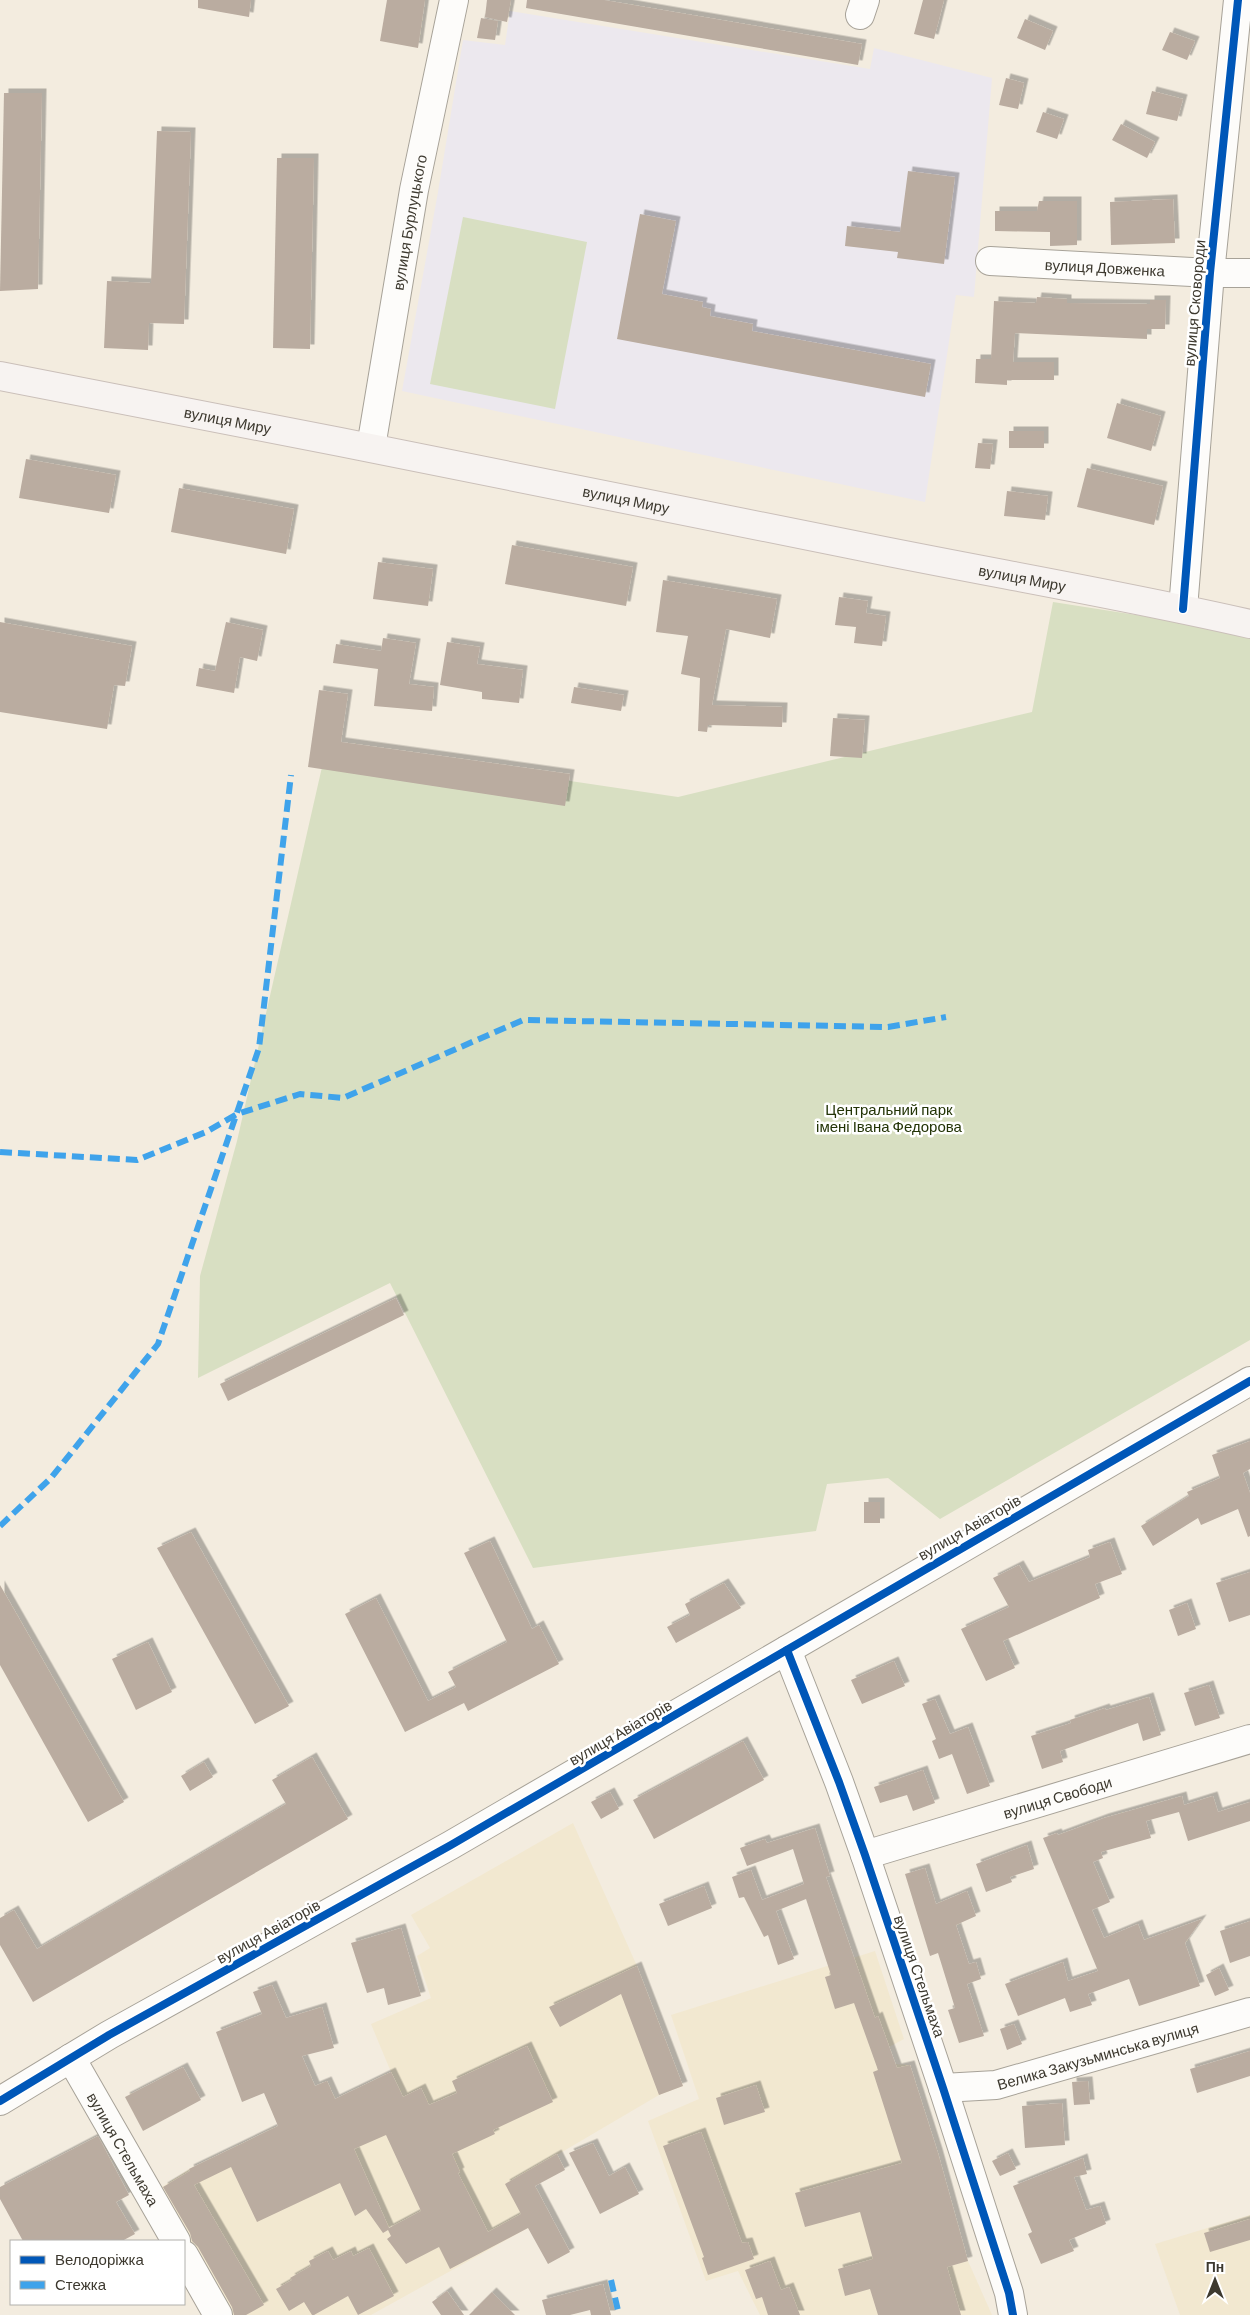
<svg xmlns="http://www.w3.org/2000/svg" width="1250" height="2315" font-family="Barlow,sans-serif">
	<style>
		.built { fill: #f2e8d0 }
		.education { fill: #ece8ee }
		.green { fill: #d8dfc2 }
		.building { fill: #baaca0; fill-rule: evenodd; filter: url(#shadow) }
		.lines { fill: none; stroke-linecap: round; stroke-linejoin: round }
		.minor-casing { stroke: #a7a298; stroke-width: 30 }
		.major-casing { stroke: #cabfb9; stroke-width: 30 }
		.minor { stroke: #fdfcfa; stroke-width: 28 }
		.major { stroke: #f7f3f1; stroke-width: 28 }
		.quiet { stroke: #3fa3eb; stroke-width: 6; stroke-dasharray: 12 6; stroke-linecap: butt }
		.cycleway-casing { stroke: #fff; stroke-width: 11 }
		.cycleway { stroke: #0057b8; stroke-width: 8 }
		.labels { text-anchor: middle; dominant-baseline: central; stroke-width: 5; stroke-linejoin: round; paint-order: stroke }
		.street-label { font-size: 15px; fill: #3d392f; stroke: #fff }
		.park-label { font-size: 15px; fill: #233406; stroke: #fff }
	</style>
	<defs>
		<filter id="shadow"><feDropShadow dx="4.5" dy="-4.5" stdDeviation="0" flood-color="#0004"/></filter>
	</defs>
	<rect width="100%" height="100%" fill="#f3ecdf"/>
	<g class="built">
		<polygon points="573,1823 637,1966 683,2086 659,2095 528,2172 528,2228 371,2315 229,2315 156,2191 189,2169 303,2114 295,2096 327,2081 335,2099 391,2072 371,2024 431,1998 417,1956 430,1948 411,1915"/>
		<polygon points="875,1951 904,2039 887,2048 892,2064 910,2065 938,2153 968,2261 992,2315 760,2315 738,2271 706,2281 648,2121 699,2099 671,2015"/>
		<polygon points="1250,2215 1250,2315 1180,2315 1155,2244"/>
	</g>
	<polygon class="education" points="510,11 870,69 874,48 992,78 974,297 956,295 925,502 402,391 438,192 463,40 505,45"/>
	<g class="green">
		<polygon points="463,217 587,242 555,409 430,384"/>
		<polygon points="1053,602 1213,627 1250,636 1250,1340 940,1519 888,1478 827,1484 816,1531 533,1568 390,1283 198,1378 200,1276 237,1141 327,745 678,797 1032,712"/>
	</g>
	<g class="building">
		<polygon points="198,0 251,0 249,17 198,8"/>
		<polygon points="387,0 425,0 418,48 380,41"/>
		<polygon points="487,0 511,0 507,22 485,17"/>
		<polygon points="527,0 604,0 862,44 858,65 526,8"/>
		<polygon points="923,0 944,0 934,39 914,34"/>
		<polygon points="481,18 498,21 495,40 477,38"/>
		<polygon points="1025,19 1053,31 1045,50 1017,38"/>
		<polygon points="1170,32 1195,41 1187,60 1162,50"/>
		<polygon points="1006,78 1024,83 1018,109 999,105"/>
		<polygon points="1152,91 1183,99 1177,121 1146,114"/>
		<polygon points="4,93 42,93 38,289 0,291"/>
		<polygon points="1043,112 1064,119 1057,139 1036,132"/>
		<polygon points="1121,124 1155,142 1147,158 1112,140"/>
		<polygon points="157,131 191,132 184,324 149,323 148,350 104,348 107,281 151,283"/>
		<polygon points="277,158 314,158 310,349 273,348"/>
		<polygon points="908,171 955,177 944,264 897,258 898,252 845,246 847,226 900,232"/>
		<polygon points="1173,199 1175,243 1111,245 1110,202"/>
		<polygon points="1039,201 1077,201 1077,245 1050,246 1050,232 995,231 995,211 1037,211"/>
		<polygon points="640,214 676,221 662,294 703,302 702,307 711,309 710,316 753,324 752,331 931,364 925,397 617,339"/>
		<polygon points="1037,297 1067,299 1067,303 1150,304 1150,300 1166,300 1165,329 1147,329 1147,339 1015,333 1013,362 1054,362 1054,380 1007,380 1007,385 975,383 976,359 991,359 994,301 1036,303"/>
		<polygon points="1117,403 1161,416 1151,451 1107,438"/>
		<rect x="1009" y="431" width="35" height="17"/>
		<polygon points="978,443 993,444 990,469 975,468"/>
		<polygon points="26,459 116,475 109,513 19,498"/>
		<polygon points="1087,468 1163,486 1154,525 1077,507"/>
		<polygon points="179,488 294,509 286,554 171,532"/>
		<polygon points="1007,491 1048,496 1045,520 1004,516"/>
		<polygon points="512,545 633,567 626,606 505,584"/>
		<polygon points="378,562 433,569 428,606 373,599"/>
		<polygon points="663,580 777,599 770,638 726,629 712,705 783,707 782,727 708,725 707,732 698,731 700,678 681,674 688,636 656,632"/>
		<polygon points="839,597 868,601 866,613 886,616 882,646 854,643 856,627 835,625"/>
		<polygon points="0,622 132,646 125,686 114,685 107,729 0,712"/>
		<polygon points="226,622 263,630 257,661 240,657 234,693 196,686 199,668 215,671"/>
		<polygon points="383,638 416,643 409,684 434,687 432,711 374,706 378,669 333,663 336,644 381,651"/>
		<polygon points="447,642 480,647 477,664 523,670 519,703 482,699 482,692 440,685"/>
		<polygon points="574,687 624,695 621,711 571,703"/>
		<polygon points="319,690 348,694 341,742 570,774 565,806 308,767"/>
		<polygon points="833,718 865,720 862,758 830,756"/>
		<polygon points="396,1298 404,1315 228,1401 220,1384"/>
		<polygon points="1250,1441 1250,1469 1243,1473 1250,1493 1250,1536 1248,1537 1238,1509 1201,1525 1198,1518 1153,1546 1141,1526 1189,1496 1187,1492 1220,1478 1212,1455"/>
		<rect x="864" y="1502" width="16" height="21"/>
		<polygon points="191,1532 289,1706 255,1724 157,1548"/>
		<polygon points="490,1541 532,1629 539,1625 559,1664 468,1711 464,1703 405,1732 345,1614 376,1598 428,1701 456,1687 448,1672 507,1642 464,1553"/>
		<polygon points="1110,1542 1122,1574 1095,1584 1100,1598 1003,1641 1015,1668 986,1681 961,1629 1009,1607 993,1578 1019,1565 1029,1582 1090,1557 1088,1550"/>
		<polygon points="1250,1572 1250,1615 1229,1622 1216,1583"/>
		<polygon points="724,1583 741,1608 676,1643 667,1627 690,1615 685,1604"/>
		<polygon points="0,1585 124,1802 88,1822 0,1665"/>
		<polygon points="1187,1603 1196,1629 1178,1636 1169,1610"/>
		<polygon points="148,1642 172,1692 136,1710 112,1659"/>
		<polygon points="894,1661 905,1686 862,1704 851,1680"/>
		<polygon points="1209,1685 1220,1718 1195,1726 1184,1693"/>
		<polygon points="1149,1697 1161,1735 1143,1741 1138,1723 1060,1751 1063,1762 1042,1769 1031,1736 1071,1723 1070,1720 1105,1708 1106,1710"/>
		<polygon points="935,1699 950,1734 968,1727 990,1786 967,1794 952,1754 939,1759 932,1741 936,1739 922,1704"/>
		<polygon points="743,1741 764,1780 654,1839 633,1800"/>
		<polygon points="312,1757 348,1819 33,2002 0,1945 0,1918 14,1910 37,1949 286,1804 272,1780"/>
		<polygon points="204,1762 213,1777 190,1791 181,1776"/>
		<polygon points="923,1770 935,1803 913,1811 907,1795 880,1803 874,1787"/>
		<polygon points="610,1792 619,1809 601,1819 591,1802"/>
		<polygon points="1182,1796 1184,1805 1213,1796 1218,1812 1250,1802 1250,1821 1188,1841 1179,1812 1146,1821 1151,1838 1101,1852 1103,1858 1093,1862 1110,1902 1092,1910 1104,1938 1138,1924 1144,1940 1202,1919 1185,1943 1200,1986 1139,2006 1129,1979 1088,1994 1092,2005 1070,2012 1065,1998 1018,2016 1005,1984 1063,1962 1068,1981 1098,1971 1043,1838 1057,1833 1058,1835 1104,1818"/>
		<polygon points="815,1828 830,1876 826,1877 875,2018 878,2016 897,2068 910,2065 938,2153 968,2261 947,2267 961,2315 878,2315 870,2289 845,2296 838,2269 873,2259 860,2212 805,2227 795,2193 902,2163 873,2072 878,2070 854,2003 835,2009 825,1977 831,1975 806,1899 776,1911 794,1959 778,1965 768,1935 764,1937 744,1897 739,1898 732,1877 751,1870 762,1900 804,1884 793,1849 747,1866 740,1848 765,1839 767,1843"/>
		<polygon points="1027,1845 1034,1869 1010,1877 1012,1882 986,1892 976,1864"/>
		<polygon points="925,1868 936,1904 967,1891 976,1916 956,1925 969,1964 976,1962 981,1979 967,1984 984,2036 959,2043 948,2010 955,2008 938,1953 930,1956 905,1874"/>
		<polygon points="704,1886 712,1908 668,1926 659,1904"/>
		<polygon points="1250,1921 1250,1956 1230,1963 1220,1931"/>
		<polygon points="401,1928 421,1996 388,2005 384,1988 367,1993 351,1943"/>
		<polygon points="637,1966 683,2086 659,2095 621,1994 560,2027 549,2007"/>
		<polygon points="1219,1968 1229,1990 1215,1996 1206,1975"/>
		<path d="M272 1985 286 2018 322 2007 334 2048 302 2056 315 2086 327 2081 335 2099 391 2072 403 2097 421 2088 429 2105 457 2093 452 2081 527 2046 553 2102 493 2130 495 2134 452 2154 460 2172 458 2173 488 2232 521 2214 505 2184 557 2154 565 2170 535 2186 570 2252 548 2264 528 2228 450 2269 439 2247 406 2264 387 2239 391 2236 388 2230 383 2233 366 2209 355 2216 340 2183 257 2222 231 2167 194 2185 264 2305 246 2315H234L232 2307 198 2247 192 2241 190 2233 163 2187 190 2171 189 2169 278 2126 264 2093 242 2102 216 2032 262 2014 253 1992ZM386 2135 421 2211 389 2228 354 2149Z"/>
		<polygon points="1014,2024 1022,2044 1007,2050 1000,2029"/>
		<polygon points="1250,2051 1250,2076 1197,2093 1190,2069"/>
		<polygon points="183,2067 201,2100 143,2131 125,2097"/>
		<polygon points="1088,2081 1090,2104 1074,2105 1072,2082"/>
		<polygon points="756,2085 765,2112 724,2125 716,2098"/>
		<polygon points="1062,2103 1065,2145 1025,2148 1022,2106"/>
		<polygon points="701,2132 742,2243 748,2242 754,2259 708,2275 702,2258 704,2257 663,2146"/>
		<polygon points="98,2136 129,2195 116,2202 135,2234 122,2241 23,2241 0,2199 0,2187"/>
		<polygon points="593,2143 609,2176 625,2167 639,2194 600,2214 569,2153"/>
		<polygon points="1008,2153 1016,2169 1000,2176 992,2161"/>
		<polygon points="1083,2158 1087,2174 1074,2177 1086,2210 1100,2206 1106,2224 1069,2240 1074,2251 1041,2264 1028,2234 1032,2232 1013,2186"/>
		<polygon points="1250,2219 1250,2240 1210,2252 1204,2233"/>
		<polygon points="369,2248 394,2296 358,2315 348,2296 314,2315 312,2315 304,2302 289,2311 276,2289 292,2280 290,2278 311,2266 309,2261 328,2251 333,2260 351,2251 353,2256"/>
		<polygon points="770,2261 781,2290 789,2287 800,2315 768,2315 762,2297 756,2299 745,2270"/>
		<polygon points="603,2284 611,2315 591,2315 590,2310 570,2315 546,2315 542,2300"/>
		<polygon points="447,2291 464,2315 441,2315 432,2302"/>
		<polygon points="492,2292 515,2315 469,2315"/>
	</g>
	<g class="lines">
		<g class="minor-casing">
			<g id="minor">
				<polyline points="860,15 865,0"/>
				<path id="s1" d="M990 261 1210 273H1250"/>
				<path id="s2" d="M371 447 414 190 454 0"/>
				<polyline points="1183,609 1210,273 1238,0"/>
				<polyline points="787,1650 839,1782 865,1855 943,2088 1009,2293 1013,2315"/>
				<path id="s3" d="M865 1855 1250 1739"/>
				<path id="s4" d="M71 2058 176 2241"/>
				<path id="s5" d="M943 2088 996 2085 1250 2012"/>
				<polyline points="0,2101 109,2035 451,1845 1250,1381"/>
				<polyline points="184,2255 218,2315"/>
			</g>
		</g>
		<g class="major-casing">
			<g id="major">
				<path id="s6" d="M0 376C285 430 570 488 854 545 986 572 1119 594 1250 624"/>
			</g>
		</g>
		<use href="#minor" class="minor"/>
		<use href="#major" class="major"/>
		<g class="quiet">
			<polyline points="0,1152 137,1160 206,1132 237,1114 300,1094 343,1098 523,1020 888,1027 946,1017"/>
			<polyline points="0,1526 51,1478 158,1344 259,1048 291,775"/>
			<polyline points="611,2280 619,2315"/>
		</g>
		<g class="cycleway-casing">
			<g id="cycleway">
				<polyline points="1183,609 1210,273 1238,0"/>
				<polyline points="787,1650 839,1782 865,1855 943,2088 1009,2293 1013,2315"/>
				<polyline points="0,2101 109,2035 451,1845 1250,1381"/>
			</g>
		</g>
		<use href="#cycleway" class="cycleway"/>
	</g>
	<g class="labels">
		<g class="street-label">
			<text stroke="none"><textPath href="#s2" startOffset="228">вулиця Бурлуцького</textPath></text>
			<text stroke="none"><textPath href="#s1" startOffset="115">вулиця Довженка</textPath></text>
			<text transform="translate(1194 303) rotate(-85)">вулиця Сковороди</text>
			<text stroke="none"><textPath href="#s6" startOffset="232">вулиця Миру</textPath></text>
			<text stroke="none"><textPath href="#s6" startOffset="638">вулиця Миру</textPath></text>
			<text stroke="none"><textPath href="#s6" startOffset="1042">вулиця Миру</textPath></text>
			<text transform="translate(969 1527) rotate(-30)">вулиця Авіаторів</text>
			<text transform="translate(620 1732) rotate(-30)">вулиця Авіаторів</text>
			<text stroke="none"><textPath href="#s3" startOffset="201">вулиця Свободи</textPath></text>
			<text transform="translate(268 1931) rotate(-29)">вулиця Авіаторів</text>
			<text transform="translate(920 1976) rotate(71)">вулиця Стельмаха</text>
			<text stroke="none"><textPath href="#s5" startOffset="159">Велика Закузьминська вулиця</textPath></text>
			<text stroke="none"><textPath href="#s4" startOffset="105">вулиця Стельмаха</textPath></text>
		</g>
		<g class="park-label">
			<text x="889" y="1109">Центральний парк<tspan x="889" dy="17">імені Івана Федорова</tspan></text>
		</g>
	</g>
	<rect x="10" y="2240" width="175" height="65" fill="#ffffff" stroke="#b1b0ac"/>
	<rect x="20" y="2256" width="25" height="8" fill="#0057b8" stroke="#b1b0ac"/>
	<text x="55" y="2265" font-size="15" fill="#3d392f">Велодоріжка</text>
	<rect x="20" y="2281" width="25" height="8" fill="#3fa3eb" stroke="#b1b0ac"/>
	<text x="55" y="2290" font-size="15" fill="#3d392f">Стежка</text>
	<g transform="translate(1215 2280)" stroke="#ffffff" stroke-width="4" paint-order="stroke">
	<path d="M0-4L9 19L0 12L-9 19Z" fill="#3d392f"/>
	<text y="-8" font-size="14" font-weight="bold" text-anchor="middle" fill="#3d392f">Пн</text>
	</g>
</svg>
